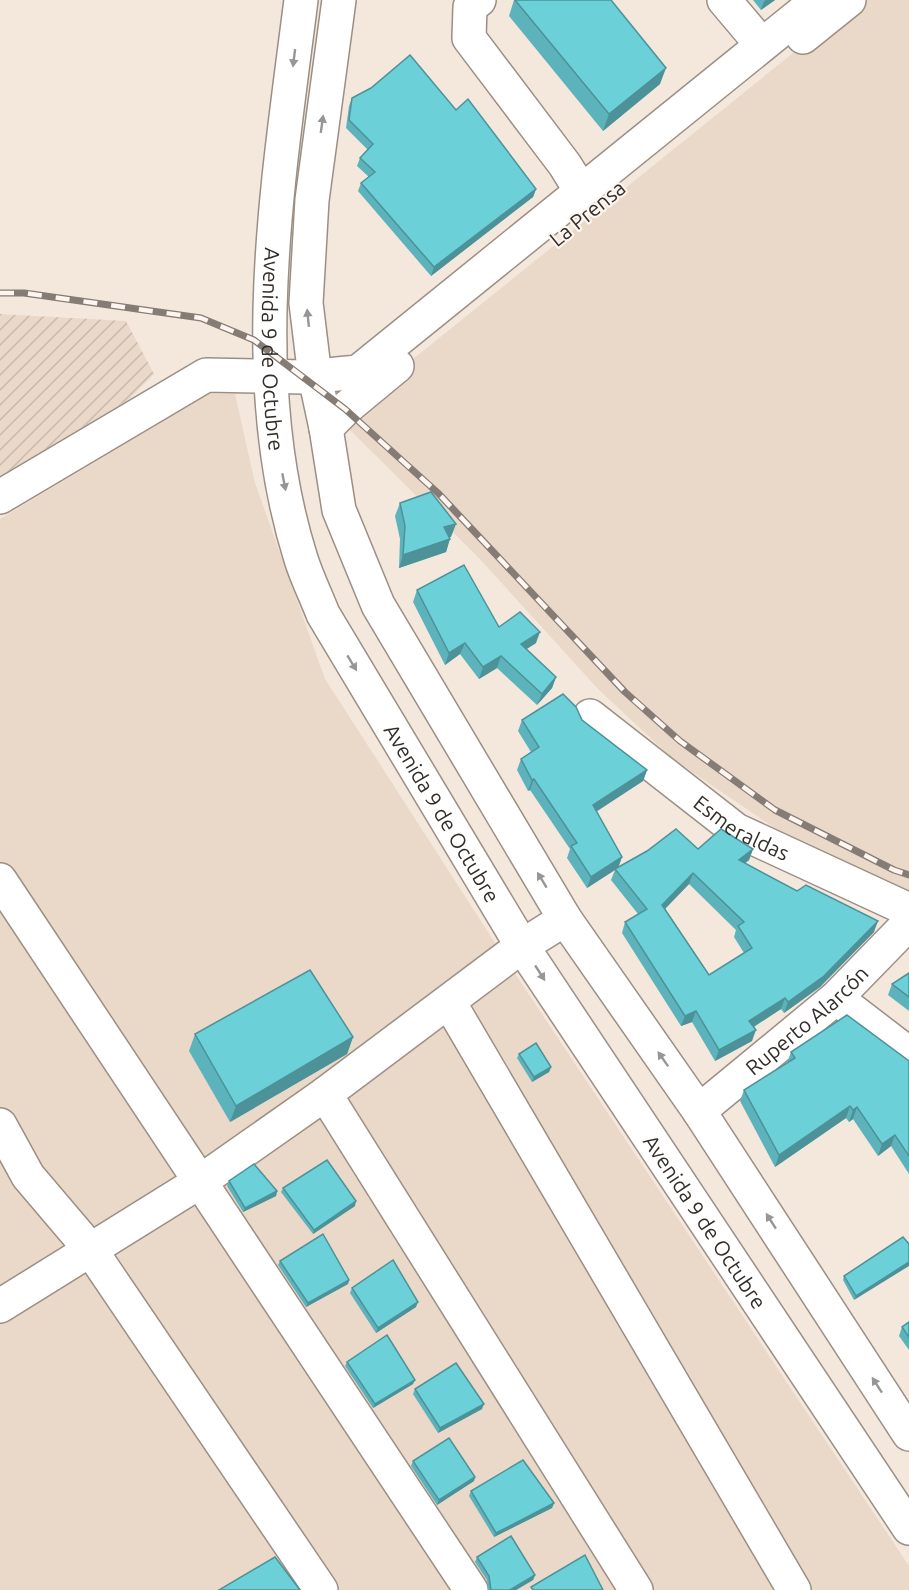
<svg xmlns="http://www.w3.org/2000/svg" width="909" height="1590" font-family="Ubuntu,sans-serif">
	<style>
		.built { fill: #ead8c8 }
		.industrial { fill: url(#industrial-furrows) }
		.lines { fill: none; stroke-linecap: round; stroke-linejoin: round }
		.minor-casing { stroke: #9b8f85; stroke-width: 36 }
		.major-casing { stroke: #9b8f85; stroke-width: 36 }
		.minor { stroke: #fff; stroke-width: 33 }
		.major { stroke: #fff; stroke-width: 33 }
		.rail-casing { stroke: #857c75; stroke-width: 7 }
		.rail { stroke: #fdf5ef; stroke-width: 4.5; stroke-dasharray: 14; stroke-linecap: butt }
		.wall { fill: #5db3bb; fill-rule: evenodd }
		.shaded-wall { fill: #4c9298 }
		.building { fill: #6cd0d9; stroke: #4c9298; stroke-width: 1.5; fill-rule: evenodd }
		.oneway { fill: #989694 }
		.labels { text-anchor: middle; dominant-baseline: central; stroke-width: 4.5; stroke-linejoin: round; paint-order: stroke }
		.street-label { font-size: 21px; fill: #322d29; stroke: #fdf5ef }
	</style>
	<defs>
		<pattern id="industrial-furrows" width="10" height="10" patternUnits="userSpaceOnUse" patternTransform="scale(1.5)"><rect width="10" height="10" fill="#ead8c8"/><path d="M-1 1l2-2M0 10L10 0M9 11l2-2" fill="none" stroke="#c9baac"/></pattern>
	</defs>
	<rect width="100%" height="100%" fill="#f4e7dc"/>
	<g class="built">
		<polygon points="859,0 909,0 909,895 788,837 673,759 599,690 479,558 347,427 356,405"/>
		<polygon points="209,394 235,394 255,483 325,679 506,960 909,1566 909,1590 0,1590 0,519"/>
	</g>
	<polygon class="industrial" points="0,314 126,321 154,374 128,400 0,476"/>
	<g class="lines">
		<g class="minor-casing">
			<g id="minor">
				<polyline points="479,0 470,7 469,38 565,165 581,191"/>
				<polyline points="724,0 762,45"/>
				<polyline points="803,37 849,0"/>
				<polyline points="326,428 345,409 397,366"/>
				<polyline points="0,497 206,375 306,377 358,372 818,0"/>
				<path id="s1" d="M590 716 736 830 909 910"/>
				<polyline points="0,880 471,1590"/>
				<polyline points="836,998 909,1054"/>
				<polyline points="449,1002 794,1590"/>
				<polyline points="325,1094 636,1590"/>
				<path id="s2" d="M699 1111 836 998 909 923"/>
				<polyline points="0,1125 28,1176 90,1249 321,1590"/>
				<polyline points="0,1306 201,1181 325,1094 522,946 565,919"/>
			</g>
		</g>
		<g class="major-casing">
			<g id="major">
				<path id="s3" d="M301 0C278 183 244 379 301 559 307 578 316 596 323 614L522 946 909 1528"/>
				<polyline points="339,0 312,200 306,303 315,377 326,428 339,510 378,605 565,919 699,1111 909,1434"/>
			</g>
		</g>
		<use href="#minor" class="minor"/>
		<use href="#major" class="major"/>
		<g class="rail-casing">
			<polyline id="rail" points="0,293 24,293 201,318 254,340 345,409 438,493 625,692 680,741 775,810 894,870 909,875"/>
		</g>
		<use href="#rail" class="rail"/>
	</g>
	<g class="wall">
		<polygon points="514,0 611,0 660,84 603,131 509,16"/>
		<polygon points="753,0 775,0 761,10"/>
		<polygon points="352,98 456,110 536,189 533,197 431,276 358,191 361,183 369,177 357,166 360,158 368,150 346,128 349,106"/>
		<polygon points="400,503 451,537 450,537 446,552 399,568 400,539 395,516"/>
		<polygon points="417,590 536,643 526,649 556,677 552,688 537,705 497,668 479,679 460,654 445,665 413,602"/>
		<path d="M522 720H582L647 770 643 781 596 812 622 857 618 868 698 849H753L749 860 745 863 874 932 820 987 784 1013 781 1009 754 1027 752 1041 715 1061 692 1022 681 1026 622 933 625 922 638 914 611 880 615 870 587 888 567 858 570 849 530 790 528 791 517 770 521 759 531 752 518 731ZM689 884 736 930 734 937 744 953 709 975 665 909Z"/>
		<polygon points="909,973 909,1011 888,995 892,984"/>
		<polygon points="195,1034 353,1037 347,1054 230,1122 189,1051"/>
		<polygon points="791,1052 909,1061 909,1174 891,1146 878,1156 853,1119 849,1122 846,1118 775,1167 740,1101 744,1090 787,1063"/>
		<polygon points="519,1054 551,1067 549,1072 532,1082 517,1058"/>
		<polygon points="229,1181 277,1191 276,1196 243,1212 227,1186"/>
		<polygon points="283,1188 355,1206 313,1234 281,1192"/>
		<polygon points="903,1237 854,1300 843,1280 844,1276"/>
		<polygon points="280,1261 349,1280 348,1284 306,1307 278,1265"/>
		<polygon points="352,1288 416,1307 376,1333 350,1293"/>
		<polygon points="909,1322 909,1350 899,1336 902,1327"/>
		<polygon points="347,1362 413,1384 373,1408 345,1366"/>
		<polygon points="415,1389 482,1409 438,1433 413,1394"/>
		<polygon points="413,1461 475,1477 474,1481 437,1505 411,1466"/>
		<polygon points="471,1491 554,1503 552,1508 494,1537 469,1496"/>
		<polygon points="477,1557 535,1575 533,1580 516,1590 488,1590 487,1580 475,1562"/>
	</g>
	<g class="shaded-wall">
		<polygon points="766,0 775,0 761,10 764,1"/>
		<polygon points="666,68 660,84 603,131 609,114"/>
		<polygon points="536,189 533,197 431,276 434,267"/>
		<polygon points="456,524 451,537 439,540 444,527"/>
		<polygon points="450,539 446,552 399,568 403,555"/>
		<polygon points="540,632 536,643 516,656 521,644"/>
		<polygon points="465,643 460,654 445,665 449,653"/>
		<polygon points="501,656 497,668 479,679 483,667"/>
		<polygon points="556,677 552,688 537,705 542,694"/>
		<polygon points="647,770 643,781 589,816 593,805"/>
		<polygon points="534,779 530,790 528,791 532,780"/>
		<polygon points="753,849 749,860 735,871 739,860"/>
		<polygon points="622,857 618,868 587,888 591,877"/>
		<polygon points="693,873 689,884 658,916 662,905"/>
		<polygon points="878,921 874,932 820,987 784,1013 788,1002"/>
		<polygon points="785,998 781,1009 745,1032 749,1021"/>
		<polygon points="696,1011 692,1022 681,1026 685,1016"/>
		<polygon points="756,1030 752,1041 715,1061 719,1050"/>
		<polygon points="353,1037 347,1054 230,1122 236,1106"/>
		<polygon points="551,1067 549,1072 532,1082 534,1077"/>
		<polygon points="850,1106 846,1118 775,1167 779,1155"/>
		<polygon points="857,1107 853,1119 849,1122 853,1110"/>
		<polygon points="895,1135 891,1146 878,1156 882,1144"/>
		<polygon points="277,1191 276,1196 243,1212 245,1208"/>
		<polygon points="356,1201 355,1206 313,1234 314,1230"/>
		<polygon points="909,1262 909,1266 854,1300 856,1296"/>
		<polygon points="349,1280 348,1284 306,1307 308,1303"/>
		<polygon points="418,1302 416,1307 376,1333 378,1328"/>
		<polygon points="415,1380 413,1384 373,1408 375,1404"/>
		<polygon points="484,1404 482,1409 438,1433 440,1428"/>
		<polygon points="475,1477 474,1481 437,1505 439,1500"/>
		<polygon points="554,1503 552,1508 494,1537 496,1533"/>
		<polygon points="535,1575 533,1580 516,1590 510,1590"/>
	</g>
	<g class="building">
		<polygon points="515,0 611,0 666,68 609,114"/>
		<polygon points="410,55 456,110 468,99 536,189 434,267 361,183 375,172 360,158 373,144 349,120 352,98 371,88"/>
		<polygon points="431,492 456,524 444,527 450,539 403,555 405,526 400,503"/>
		<polygon points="464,565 499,627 520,612 540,632 521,644 556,677 542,694 501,656 483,667 465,643 449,653 417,590"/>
		<polygon points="563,694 576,707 582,720 647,770 593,805 622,857 591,877 571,846 577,843 534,779 532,780 521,759 539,747 522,720"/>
		<path d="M676 829 698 849 721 829 753 849 739 860 797 891 806 885 878 921 824 976 788 1002 785 998 749 1021 756 1030 719 1050 696 1011 685 1016 625 922 647 909 615 869 647 851ZM693 873 744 922 738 926 752 948 709 975 662 905Z"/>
		<polygon points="310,970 353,1037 236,1106 195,1034"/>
		<polygon points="909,973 909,997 892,984"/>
		<polygon points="847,1015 909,1061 909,1156 895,1135 882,1144 857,1107 853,1110 850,1106 779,1155 744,1090 795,1058 791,1052"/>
		<polygon points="536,1043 551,1067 534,1077 519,1054"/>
		<polygon points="327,1160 356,1201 314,1230 283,1188"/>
		<polygon points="254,1164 277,1191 245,1208 229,1181"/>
		<polygon points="323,1234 349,1280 308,1303 280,1261"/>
		<polygon points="903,1237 909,1244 909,1262 856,1296 844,1276"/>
		<polygon points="393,1260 418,1302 378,1328 352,1288"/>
		<polygon points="909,1322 909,1337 902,1327"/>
		<polygon points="387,1335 415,1380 375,1404 347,1362"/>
		<polygon points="456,1363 484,1404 440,1428 415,1389"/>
		<polygon points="449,1438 475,1477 439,1500 413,1461"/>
		<polygon points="523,1460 554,1503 496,1533 471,1491"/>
		<polygon points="511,1536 535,1575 510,1590 491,1590 489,1576 477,1557"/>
		<polygon points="585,1555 603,1590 533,1590 531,1587"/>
		<polygon points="275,1557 300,1590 219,1590"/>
	</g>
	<defs><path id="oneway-solid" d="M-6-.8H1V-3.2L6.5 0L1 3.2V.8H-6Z" transform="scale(1.5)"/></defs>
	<g class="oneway">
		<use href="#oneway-solid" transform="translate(294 58) rotate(97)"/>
		<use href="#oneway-solid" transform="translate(322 124) rotate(-82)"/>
		<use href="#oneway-solid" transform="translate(308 318) rotate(-96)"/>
		<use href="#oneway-solid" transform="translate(284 482) rotate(79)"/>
		<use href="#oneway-solid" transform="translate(352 663) rotate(59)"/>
		<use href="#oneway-solid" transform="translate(542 880) rotate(-121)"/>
		<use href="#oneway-solid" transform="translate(540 973) rotate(57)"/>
		<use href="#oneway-solid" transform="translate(663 1059) rotate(-125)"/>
		<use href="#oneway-solid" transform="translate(771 1221) rotate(-123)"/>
		<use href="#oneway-solid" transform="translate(877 1385) rotate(-123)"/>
	</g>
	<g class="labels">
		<g class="street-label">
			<text transform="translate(587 213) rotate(-39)">La Prensa</text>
			<text stroke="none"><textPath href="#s3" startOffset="351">Avenida 9 de Octubre</textPath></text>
			<text stroke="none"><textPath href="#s3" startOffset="855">Avenida 9 de Octubre</textPath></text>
			<text stroke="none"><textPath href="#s1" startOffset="189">Esmeraldas</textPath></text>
			<text stroke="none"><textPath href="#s2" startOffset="141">Ruperto Alarcón</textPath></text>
			<text stroke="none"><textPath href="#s3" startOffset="1341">Avenida 9 de Octubre</textPath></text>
		</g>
	</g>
</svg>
